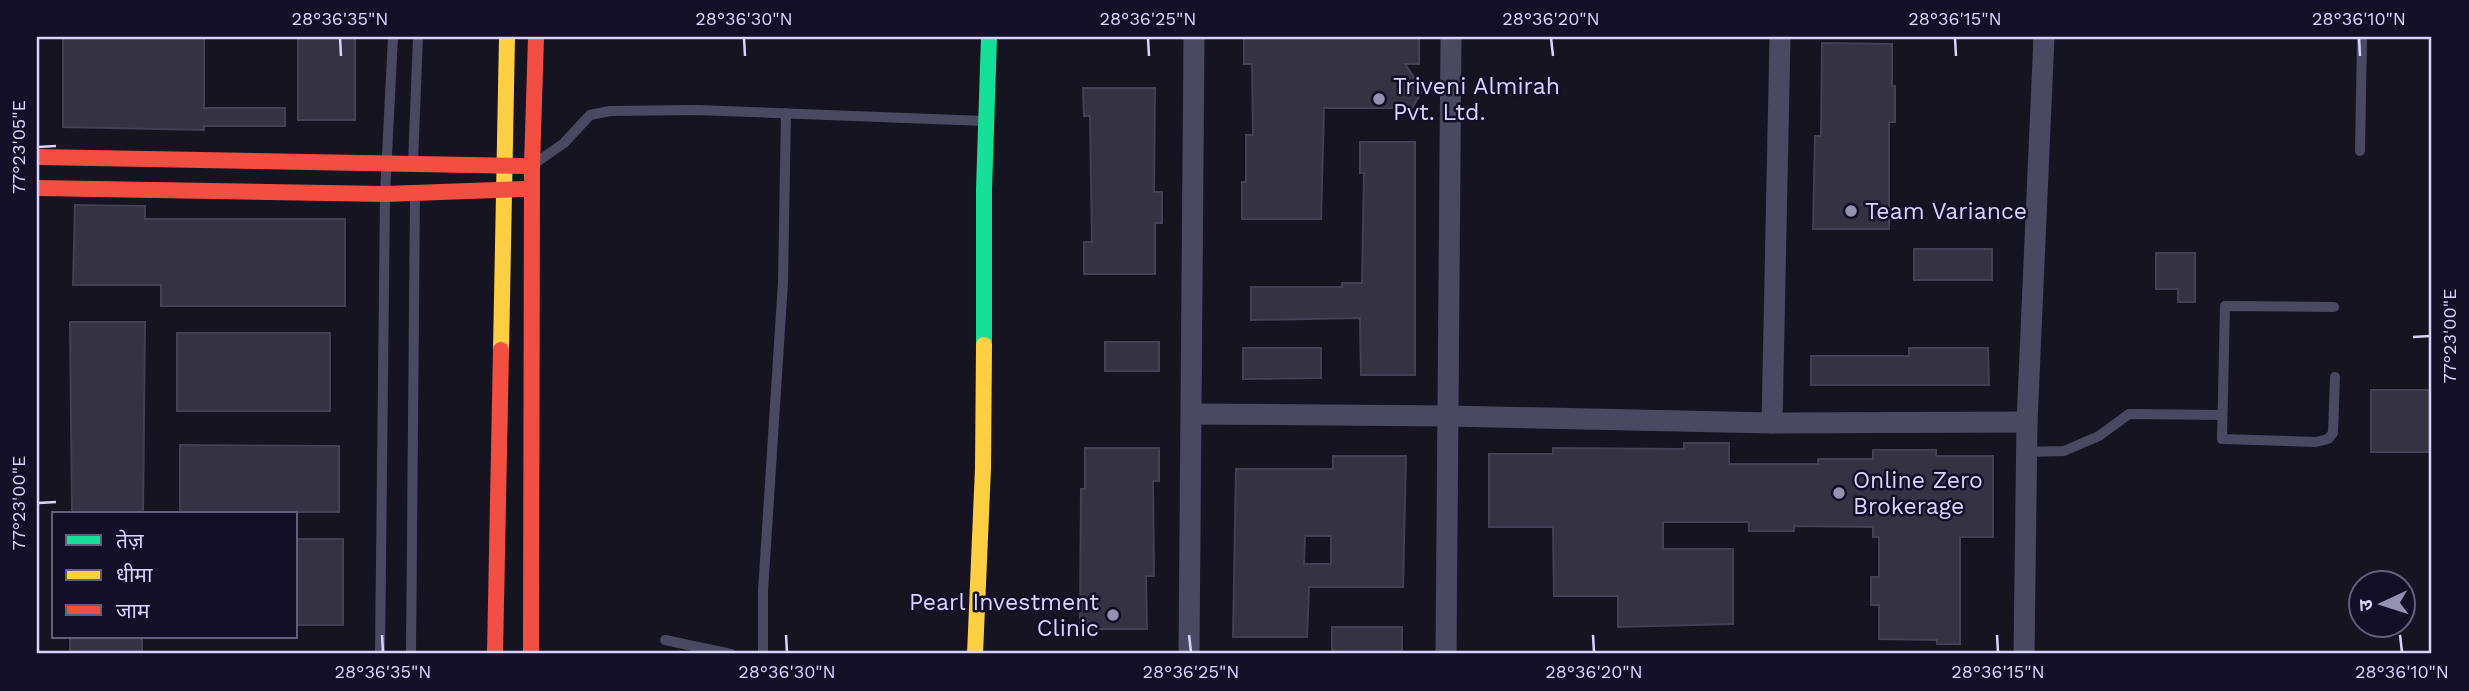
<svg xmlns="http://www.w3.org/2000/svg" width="2469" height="691" font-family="'Work Sans','Noto Sans Devanagari',sans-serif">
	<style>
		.building { fill: #343243; stroke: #433f54; stroke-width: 2; fill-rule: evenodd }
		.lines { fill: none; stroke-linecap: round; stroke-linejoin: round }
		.lane { stroke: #4a4962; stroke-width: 10 }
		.street { stroke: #4a4962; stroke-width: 21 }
		.fast { stroke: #16e098; stroke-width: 16 }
		.slow { stroke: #ffcf43; stroke-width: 16 }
		.jam { stroke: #f24e42; stroke-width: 16 }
		.ticks { fill: none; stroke: #d9d4ff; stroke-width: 2.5 }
		.poi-dot { fill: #9591b1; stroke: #130f26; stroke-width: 2.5 }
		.labels { text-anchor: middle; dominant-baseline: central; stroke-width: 5; stroke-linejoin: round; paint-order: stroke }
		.poi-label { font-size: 23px; fill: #d9d4ff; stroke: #130f26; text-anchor: start }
		.neatline { fill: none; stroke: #d9d4ff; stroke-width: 2.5 }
		.ticks-label { font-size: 18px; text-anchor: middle; fill: #d9d4ff }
	</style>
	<rect width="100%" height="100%" fill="#161421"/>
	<g class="building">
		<polygon points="63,37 204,37 204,108 285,108 285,126 204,126 204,130 63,127"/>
		<rect x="298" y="37" width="57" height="83"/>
		<polygon points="1244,37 1419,37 1419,64 1405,64 1423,90 1412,108 1324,108 1321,219 1242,219 1242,182 1246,182 1246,135 1253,135 1252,64 1244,64"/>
		<polygon points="1822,43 1892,44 1892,86 1895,86 1895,122 1889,122 1889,229 1813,229 1815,136 1821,136"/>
		<polygon points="1083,88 1155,88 1154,192 1162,192 1162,223 1155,223 1155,274 1084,274 1084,242 1092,242 1090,116 1084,116"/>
		<polygon points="1360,142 1415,142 1415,375 1361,375 1360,318 1251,320 1251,287 1342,287 1342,283 1362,283 1364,173 1360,173"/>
		<polygon points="75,205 145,206 145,219 345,219 345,306 161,306 161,285 73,285"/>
		<rect x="1914" y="249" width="78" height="31"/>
		<polygon points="2156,253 2195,253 2195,302 2178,302 2178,289 2156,289"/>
		<polygon points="70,322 145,322 143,514 72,514"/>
		<rect x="177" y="333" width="153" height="78"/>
		<rect x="1105" y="342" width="54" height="29"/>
		<polygon points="1243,348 1321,348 1321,378 1243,379"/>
		<polygon points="1909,348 1988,348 1989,385 1811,385 1811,356 1909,356"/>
		<rect x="2371" y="390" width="61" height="62"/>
		<polygon points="1684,443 1729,443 1729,464 1818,464 1818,459 1873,459 1873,450 1936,450 1936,456 1993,456 1993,537 1960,537 1960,644 1937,644 1937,640 1879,639 1879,605 1871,605 1871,577 1879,577 1879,537 1873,537 1873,527 1794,526 1794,531 1749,531 1749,522 1663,522 1663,549 1733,549 1733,624 1618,627 1618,596 1554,596 1553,527 1489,527 1489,454 1553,454 1553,448 1684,449"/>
		<polygon points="180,445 339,446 339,512 180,512"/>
		<polygon points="1085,448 1159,448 1159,481 1153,481 1154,576 1146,576 1147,629 1080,629 1081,489 1085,489"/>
		<path d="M1333 456H1406L1403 587H1309L1307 637H1233L1236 469H1333ZM1305 536H1331V564H1304Z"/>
		<rect x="296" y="539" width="47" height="86"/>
		<rect x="1332" y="627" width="70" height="27"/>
		<rect x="70" y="637" width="72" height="17"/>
	</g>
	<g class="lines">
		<g class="lane">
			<polyline points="2360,151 2362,37"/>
			<polyline points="413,163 418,37"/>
			<polyline points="534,164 564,143 590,115 610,111 696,110 984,121"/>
			<polyline points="2334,307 2225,306 2222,439 2316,442 2328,439 2333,433 2335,377"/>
			<polyline points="2027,452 2064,451 2099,436 2129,414 2222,415"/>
			<polyline points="665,640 731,654"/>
			<polyline points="380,654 385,194 393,37"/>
			<polyline points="411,654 415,193"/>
			<polyline points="763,654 763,591 783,282 786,113"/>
		</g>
		<g class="street">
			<polyline points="1192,414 1449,416 1772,423 2027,422"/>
			<polyline points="1772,423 1780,37"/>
			<polyline points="1189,654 1194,37"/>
			<polyline points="1446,654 1451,37"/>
			<polyline points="2024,654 2027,422 2044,37"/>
		</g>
		<polyline class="fast" points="984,345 984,189 989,37"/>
		<g class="slow">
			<polyline points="501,350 507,37"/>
			<polyline points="975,654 983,468 984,345"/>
		</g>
		<g class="jam">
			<polyline points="37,157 522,166"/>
			<polyline points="37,188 385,194 524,189"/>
			<polyline points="495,654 501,350"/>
			<polyline points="531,654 532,165 536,37"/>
		</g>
	</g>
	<path class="ticks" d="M340 38 341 56M744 38 745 56M1148 38 1149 56M1551 38 1553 56M1955 38 1956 56M2359 38 2360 56M38 147 56 146M2413 337 2430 336M38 503 56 502M382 635 383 652M786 635 787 652M1189 635 1191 652M1593 635 1594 652M1997 635 1998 652M2400 635 2402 652"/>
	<g class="poi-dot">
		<circle cx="1379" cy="99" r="7"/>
		<circle cx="1851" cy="211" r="7"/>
		<circle cx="1839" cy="493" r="7"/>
		<circle cx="1113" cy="615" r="7"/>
	</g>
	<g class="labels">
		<g class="poi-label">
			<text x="1393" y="86">Triveni Almirah<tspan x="1393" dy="26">Pvt. Ltd.</tspan></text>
			<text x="1865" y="211">Team Variance</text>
			<text x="1853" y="480">Online Zero<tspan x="1853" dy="26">Brokerage</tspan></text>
			<text x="1099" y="602" text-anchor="end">Pearl Investment<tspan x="1099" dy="26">Clinic</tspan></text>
		</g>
	</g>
	<rect width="2469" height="691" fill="none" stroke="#130f26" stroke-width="77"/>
	<rect x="52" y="512" width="245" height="126" fill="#130f26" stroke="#625e7d" stroke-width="2"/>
	<rect x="66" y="535" width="35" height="10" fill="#16e098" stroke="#625e7d" stroke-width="2"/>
	<text x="116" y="548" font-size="21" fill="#d9d4ff">तेज़</text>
	<rect x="66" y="570" width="35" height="10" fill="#ffcf43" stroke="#625e7d" stroke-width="2"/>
	<text x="116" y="582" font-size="21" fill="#d9d4ff">धीमा</text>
	<rect x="66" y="605" width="35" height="10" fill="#f24e42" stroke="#625e7d" stroke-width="2"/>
	<text x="116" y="618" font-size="21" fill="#d9d4ff">जाम</text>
	<g transform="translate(2382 604) rotate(266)"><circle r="33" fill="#130f26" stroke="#625e7d" stroke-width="2"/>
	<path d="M0-5L12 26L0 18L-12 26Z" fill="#9591b1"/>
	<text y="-10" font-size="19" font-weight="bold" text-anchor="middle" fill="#d9d4ff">उ</text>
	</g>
	<rect x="38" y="38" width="2392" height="614" class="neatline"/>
	<g class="ticks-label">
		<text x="340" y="25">28°36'35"N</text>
		<text x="744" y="25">28°36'30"N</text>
		<text x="1148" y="25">28°36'25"N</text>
		<text x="1551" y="25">28°36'20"N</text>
		<text x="1955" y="25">28°36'15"N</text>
		<text x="2359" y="25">28°36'10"N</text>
		<text transform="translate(19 147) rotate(-90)" y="6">77°23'05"E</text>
		<text transform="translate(2450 336) rotate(-90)" y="6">77°23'00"E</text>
		<text transform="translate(19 503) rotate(-90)" y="6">77°23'00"E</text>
		<text x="383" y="678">28°36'35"N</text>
		<text x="787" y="678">28°36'30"N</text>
		<text x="1191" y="678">28°36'25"N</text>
		<text x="1594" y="678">28°36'20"N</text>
		<text x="1998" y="678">28°36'15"N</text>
		<text x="2402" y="678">28°36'10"N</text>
	</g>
</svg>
